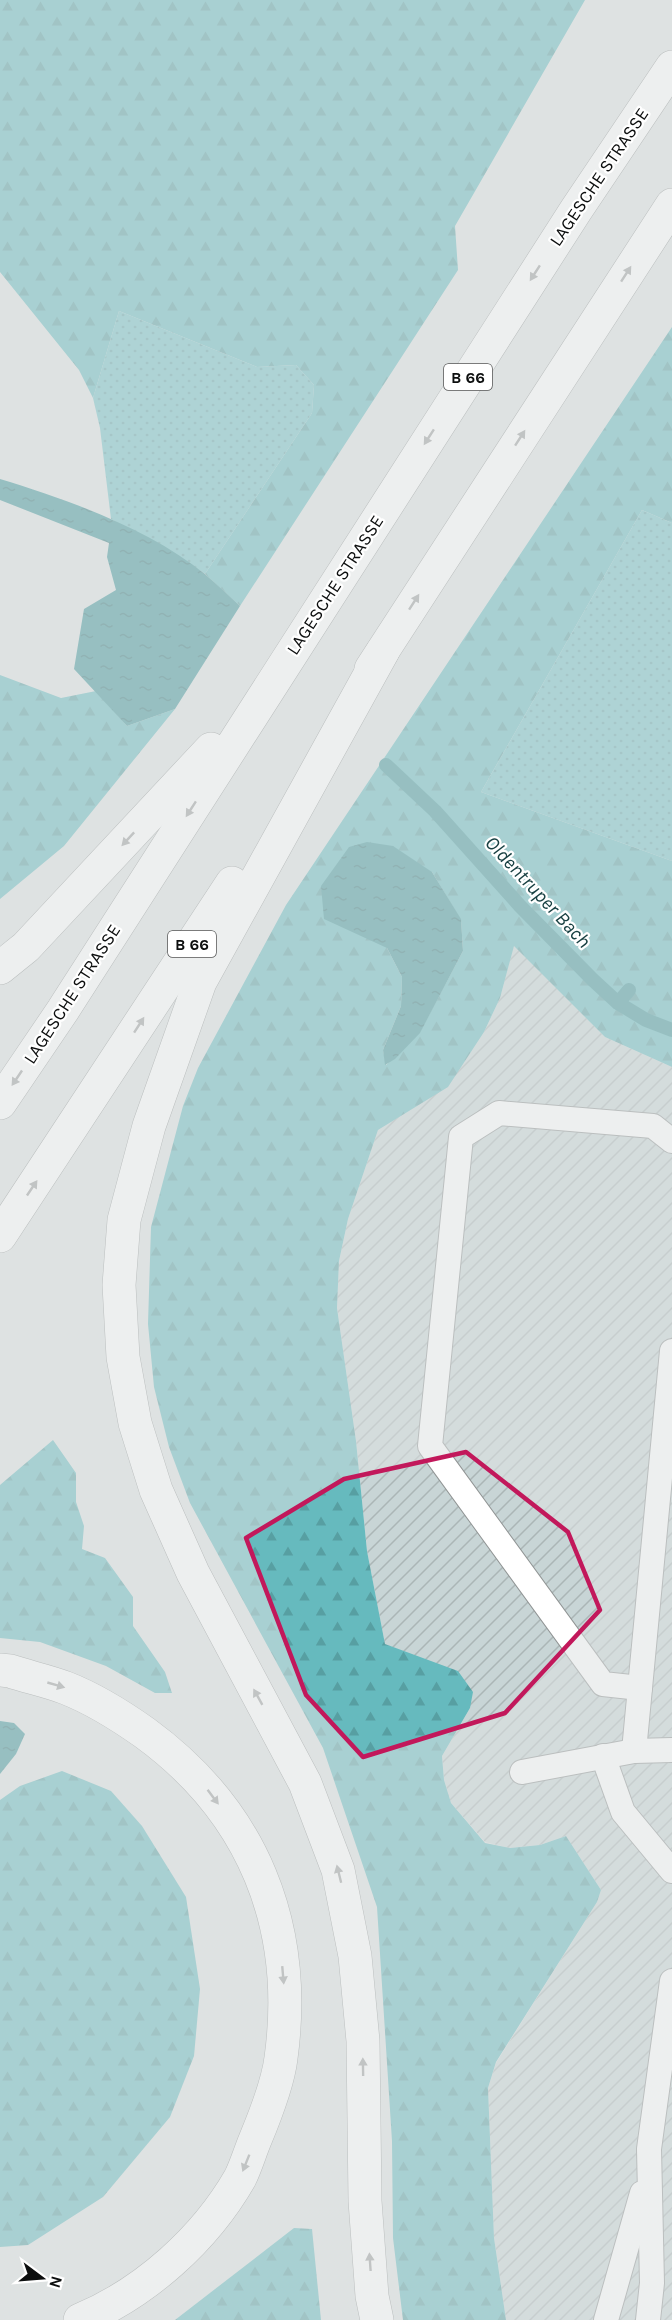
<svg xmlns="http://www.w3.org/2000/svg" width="672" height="2320" font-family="Karla,sans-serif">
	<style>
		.industrial { fill: url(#industrial-furrows) }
		.grass { fill: url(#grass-dots) }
		.forest { fill: url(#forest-firs); fill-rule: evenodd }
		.water { fill: url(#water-ripples) }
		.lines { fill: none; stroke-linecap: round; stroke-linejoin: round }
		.stream { stroke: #40969a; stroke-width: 14 }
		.lane-casing { stroke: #919595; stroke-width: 26 }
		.highway-casing { stroke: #919595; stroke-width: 34 }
		.lane { stroke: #fff; stroke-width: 24 }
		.highway { stroke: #fff; stroke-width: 33 }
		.oneway { fill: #9e9f9f }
		.marked { fill: none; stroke: #c2185b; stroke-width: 4.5; stroke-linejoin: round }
		.labels { text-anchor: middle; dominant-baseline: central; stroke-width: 4.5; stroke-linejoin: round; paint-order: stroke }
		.shield { fill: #fff; stroke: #555656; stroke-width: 1.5 }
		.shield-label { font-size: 16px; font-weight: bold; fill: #0c0e0e }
		.street-label { font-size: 18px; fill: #0c0e0e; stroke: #fff }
		.water-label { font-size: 20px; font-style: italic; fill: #194143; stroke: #fff }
	</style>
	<defs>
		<pattern id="industrial-furrows" width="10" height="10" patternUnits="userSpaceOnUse" patternTransform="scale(1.5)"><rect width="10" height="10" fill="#c8d5d6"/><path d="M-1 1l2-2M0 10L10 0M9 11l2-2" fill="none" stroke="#abb6b6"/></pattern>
		<pattern id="grass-dots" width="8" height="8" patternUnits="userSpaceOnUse" patternTransform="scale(1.5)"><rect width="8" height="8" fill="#74c1c5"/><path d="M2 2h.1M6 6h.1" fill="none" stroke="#63a5a8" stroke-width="1.8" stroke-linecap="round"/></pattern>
		<pattern id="forest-firs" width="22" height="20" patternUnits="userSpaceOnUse" patternTransform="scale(1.5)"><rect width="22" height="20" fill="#66babe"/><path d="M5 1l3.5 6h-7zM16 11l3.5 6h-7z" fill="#579fa2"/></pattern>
		<pattern id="water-ripples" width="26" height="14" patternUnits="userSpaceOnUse" patternTransform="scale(1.5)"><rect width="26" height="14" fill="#40969a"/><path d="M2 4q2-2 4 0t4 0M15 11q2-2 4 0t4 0" fill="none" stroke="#34797c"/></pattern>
	</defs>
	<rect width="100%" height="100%" fill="#dee2e2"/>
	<polygon class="industrial" points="514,945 605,1037 672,1067 672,2320 506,2320 494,2238 488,2088 496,2063 597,1902 601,1890 566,1836 540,1845 509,1848 485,1842 451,1803 444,1780 442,1756 470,1708 411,1655 385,1644 367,1551 356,1441 337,1308 339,1261 348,1219 378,1130 448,1086 484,1032 500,998"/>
	<g class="grass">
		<polygon points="119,311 257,367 296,365 314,385 312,413 205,574 163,547 111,519 100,428 93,398"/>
		<polygon points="642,510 672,523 672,861 481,792"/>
	</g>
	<g class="forest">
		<polygon points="0,0 585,0 455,226 458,270 240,606 205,574 312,413 314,385 296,365 257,367 119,311 93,398 79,370 0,272"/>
		<path d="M672 327V523L642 510 481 792 672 861V1067L605 1037 514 946 500 998 484 1032 448 1087 378 1130 348 1219 339 1261 337 1308 356 1441 367 1551 385 1644 458 1671 473 1692 470 1708 442 1756 444 1780 451 1803 485 1843 510 1848 540 1845 566 1836 601 1890 597 1902 496 2062 488 2088 494 2238 506 2320H403L393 2238 392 2141 377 1907 323 1748 190 1503 169 1447 154 1387 148 1324 151 1227 183 1106 198 1068 286 905ZM432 872 461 920 463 951 420 1032 386 1065 383 1050 401 1006 402 977 387 948Z"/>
		<polygon points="0,675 61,698 96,691 127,726 175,709 64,846 0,899"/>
		<polygon points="53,1440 76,1473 76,1502 84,1526 82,1549 105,1558 133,1597 133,1626 165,1672 172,1693 155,1693 106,1666 40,1642 0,1638 0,1485"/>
		<polygon points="62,1771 111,1791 142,1826 186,1897 200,1989 194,2056 170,2117 103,2197 28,2245 0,2247 0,1800 20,1786"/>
		<polygon points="294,2228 312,2229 321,2320 175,2320"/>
	</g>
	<g class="water">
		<path d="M0 479C69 500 150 529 206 575 218 585 229 596 240 606L175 709 127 726 74 669 84 609 116 590 107 557 109 543 0 500Z"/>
		<polygon points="367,842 393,846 432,872 461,919 463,951 420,1033 395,1059 385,1065 383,1050 401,1006 402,977 387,948 324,919 321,886 349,847"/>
		<polygon points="0,1721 14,1723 25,1734 16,1754 0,1774"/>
	</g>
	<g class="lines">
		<g class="stream">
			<polyline points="386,765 435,811 520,906 593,980 618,1003 646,1020 672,1030"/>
			<polyline points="618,1003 629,990"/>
		</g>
		<g class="lane-casing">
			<g id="lane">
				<polyline points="640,1688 603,1684 430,1446 461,1137 499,1113 653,1126 672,1141"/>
				<polyline points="634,1751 672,1351"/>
				<polyline points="603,1756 623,1812 672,1871"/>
				<polyline points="522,1772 634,1751 672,1750"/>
				<polyline points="606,2320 642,2193"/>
				<polyline points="648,2320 652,2283 649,2149 672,1981"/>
			</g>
		</g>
		<g class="highway-casing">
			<g id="highway">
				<polyline points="371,669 672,205"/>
				<polyline points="0,968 26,947 211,749"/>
				<polyline points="0,1103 63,1010 576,210 672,67"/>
				<polyline points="0,1236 232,883"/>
				<path d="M0 1670 10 1671C28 1677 48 1681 66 1688 94 1699 121 1716 145 1733 253 1812 299 1925 281 2058 278 2083 265 2116 255 2140 250 2152 246 2166 240 2178 205 2239 145 2293 80 2320"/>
				<polyline points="377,2320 372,2296 365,2201 363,2041 355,1956 338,1870 305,1783 193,1573 156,1490 135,1423 123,1357 119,1285 124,1220 149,1126 200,982 383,651"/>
			</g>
		</g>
		<use href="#lane" class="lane"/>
		<use href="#highway" class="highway"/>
	</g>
	<defs><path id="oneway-solid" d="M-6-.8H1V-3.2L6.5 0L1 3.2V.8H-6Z" transform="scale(1.5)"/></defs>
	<g class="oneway">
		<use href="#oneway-solid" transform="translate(535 273) rotate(123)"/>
		<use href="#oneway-solid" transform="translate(626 274) rotate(-57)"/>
		<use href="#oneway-solid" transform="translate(429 437) rotate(123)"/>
		<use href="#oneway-solid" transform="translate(520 438) rotate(-57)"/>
		<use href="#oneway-solid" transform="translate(414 602) rotate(-57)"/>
		<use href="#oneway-solid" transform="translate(191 809) rotate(123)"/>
		<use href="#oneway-solid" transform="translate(128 839) rotate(133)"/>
		<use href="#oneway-solid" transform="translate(139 1025) rotate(-57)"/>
		<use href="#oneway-solid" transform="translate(17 1078) rotate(124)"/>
		<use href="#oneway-solid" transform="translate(32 1188) rotate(-56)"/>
		<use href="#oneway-solid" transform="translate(56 1685) rotate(16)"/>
		<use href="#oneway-solid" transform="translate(258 1697) rotate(-119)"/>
		<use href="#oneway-solid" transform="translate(213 1797) rotate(53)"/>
		<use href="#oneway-solid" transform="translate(339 1874) rotate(-104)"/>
		<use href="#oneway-solid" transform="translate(283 1975) rotate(85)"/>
		<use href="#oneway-solid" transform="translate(363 2067) rotate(-91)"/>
		<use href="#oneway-solid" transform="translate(246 2163) rotate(112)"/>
		<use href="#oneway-solid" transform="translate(370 2262) rotate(-94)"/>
	</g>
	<path d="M0 0H672V2320H0ZM466 1452 568 1532 600 1610 505 1713 363 1757 306 1695 246 1538 344 1479Z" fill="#dee2e2" fill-opacity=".55" fill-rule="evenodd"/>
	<path class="marked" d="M466 1452 568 1532 600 1610 505 1713 363 1757 306 1695 246 1538 344 1479Z"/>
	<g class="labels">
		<g class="shield">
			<rect x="444" y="364" width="48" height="26" rx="4.5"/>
			<rect x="168" y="931" width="48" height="26" rx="4.5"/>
		</g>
		<g class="shield-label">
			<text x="468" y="377">B 66</text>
			<text x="192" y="944">B 66</text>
		</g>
		<g class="street-label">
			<text transform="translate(599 177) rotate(-56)">LAGESCHE STRASSE</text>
			<text transform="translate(335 585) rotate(-57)">LAGESCHE STRASSE</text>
			<text transform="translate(72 994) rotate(-57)">LAGESCHE STRASSE</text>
		</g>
		<g class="water-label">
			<text transform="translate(538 892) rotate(47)">Oldentruper Bach</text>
		</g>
	</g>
	<g transform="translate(42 2278) rotate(106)" stroke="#ffffff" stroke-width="4.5" paint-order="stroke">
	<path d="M0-4.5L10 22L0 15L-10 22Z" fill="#0c0e0e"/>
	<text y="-9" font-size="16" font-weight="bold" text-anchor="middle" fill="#0c0e0e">N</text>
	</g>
</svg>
